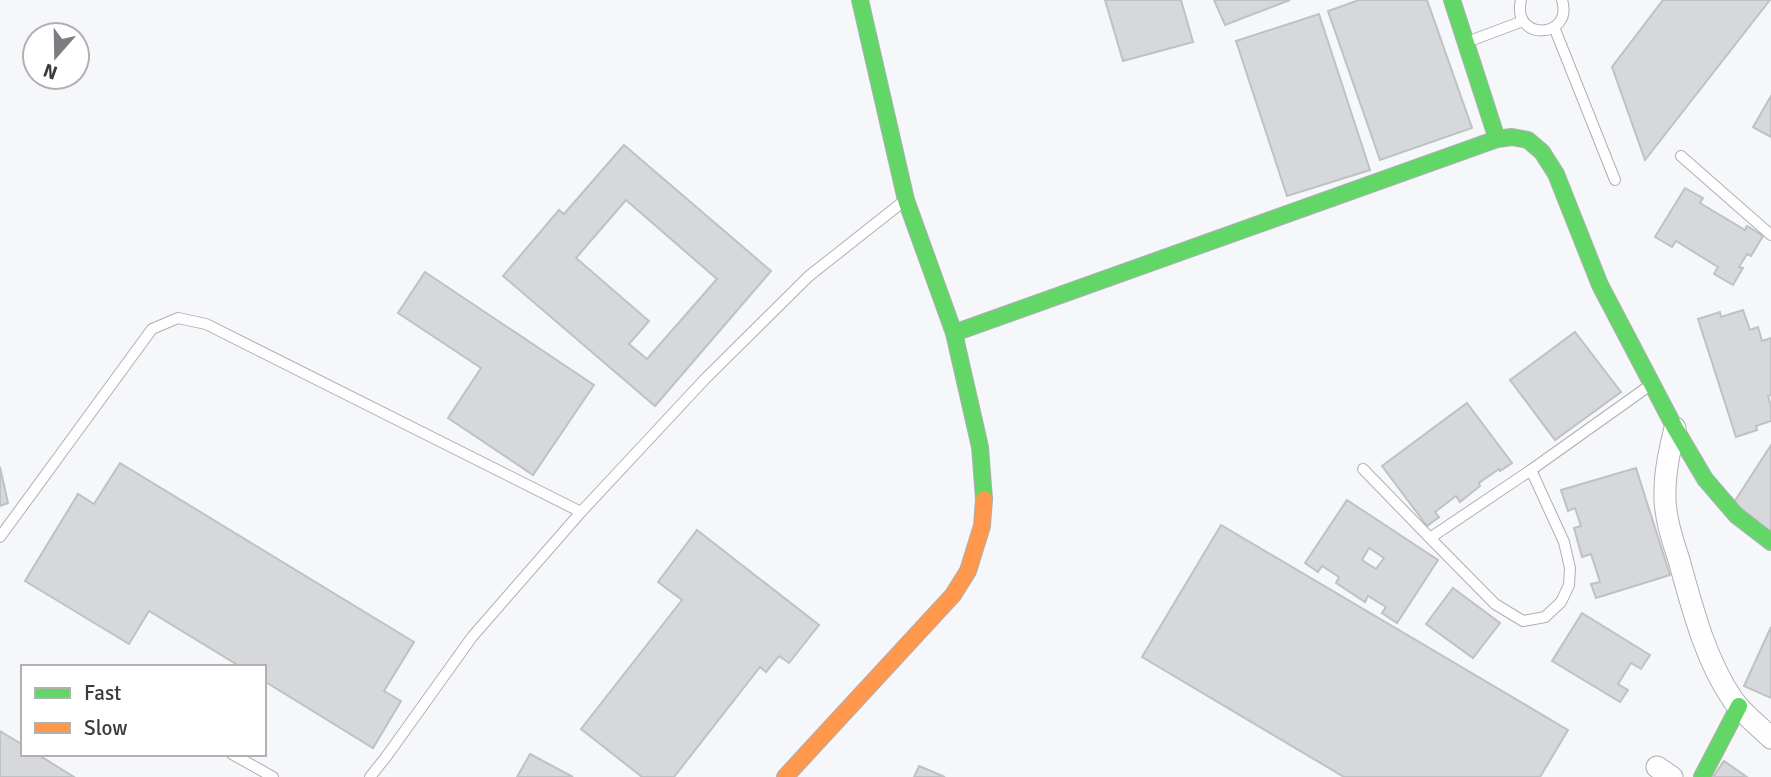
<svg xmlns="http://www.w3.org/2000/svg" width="1771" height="777" font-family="Signika,sans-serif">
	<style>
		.building { fill: #d6d8db; stroke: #bfc1c3; stroke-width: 2; fill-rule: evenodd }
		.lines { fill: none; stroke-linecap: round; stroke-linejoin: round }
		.lane-casing { stroke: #aeb0b2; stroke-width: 12 }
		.street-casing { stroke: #aeb0b2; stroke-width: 23 }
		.fast-casing { stroke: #aeb0b2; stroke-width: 18 }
		.slow-casing { stroke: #aeb0b2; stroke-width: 18 }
		.lane { stroke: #fefefe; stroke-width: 10 }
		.street { stroke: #fefefe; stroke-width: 21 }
		.fast { stroke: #63d668; stroke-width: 16 }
		.slow { stroke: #ff974d; stroke-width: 16 }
	</style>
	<rect width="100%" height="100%" fill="#f5f7fb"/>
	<g class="building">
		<polygon points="1105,0 1181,0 1193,42 1123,61"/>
		<polygon points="1214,0 1290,0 1225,25"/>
		<polygon points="1359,0 1427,0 1472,128 1380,160 1328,11"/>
		<polygon points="1663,0 1770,0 1645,160 1612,67"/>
		<polygon points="1319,14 1370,170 1287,196 1236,41"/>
		<polygon points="1771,96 1771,137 1753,127"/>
		<path d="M624 145 771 271 655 406 503 276 559 210 564 214ZM626 200 717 279 647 359 629 344 649 321 576 258Z"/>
		<polygon points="1685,188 1703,198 1700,203 1745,230 1747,226 1763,236 1751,256 1747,254 1739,267 1743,268 1733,285 1714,274 1718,267 1676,241 1672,247 1655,237"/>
		<polygon points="425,272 594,385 533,475 448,418 481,368 398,313"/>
		<polygon points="1743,310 1750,330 1758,327 1762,341 1771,338 1771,395 1768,396 1771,406 1771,421 1756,426 1757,430 1736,437 1698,319 1720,312 1721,317"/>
		<polygon points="1575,332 1621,392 1555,440 1510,380"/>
		<polygon points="1467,403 1512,463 1500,471 1499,469 1479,483 1480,486 1460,502 1456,496 1435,512 1439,517 1427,526 1382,466"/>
		<polygon points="1771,445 1771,533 1731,507"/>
		<polygon points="120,463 414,642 384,691 401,701 373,748 264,681 264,667 241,667 149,611 129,644 25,581 78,494 94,504"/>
		<polygon points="0,467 8,503 0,506"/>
		<polygon points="1636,468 1670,575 1596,598 1591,584 1600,582 1591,554 1582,557 1574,528 1581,526 1575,508 1568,511 1561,490"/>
		<path d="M1347 500 1438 560 1397 623 1382 613 1386 607 1368 596 1365 602 1336 583 1339 577 1322 566 1318 572 1305 563ZM1369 548 1384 558 1376 569 1362 560Z"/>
		<polygon points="1221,525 1568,730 1540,777 1344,777 1142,657"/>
		<polygon points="697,530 819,625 789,663 779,656 766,672 760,667 674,777 642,777 581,729 682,600 658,582"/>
		<polygon points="1453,588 1500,623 1473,658 1426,624"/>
		<polygon points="1582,613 1650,655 1641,669 1631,663 1618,684 1628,690 1620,702 1552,661"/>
		<polygon points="1771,627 1771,698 1744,686"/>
		<polygon points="0,731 23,745 23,754 37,754 74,777 0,777"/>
		<polygon points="530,754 573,777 517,777"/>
		<polygon points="1724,761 1747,777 1713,777"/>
		<polygon points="919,766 945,777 914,777"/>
	</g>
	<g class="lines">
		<g class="lane-casing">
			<g id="lane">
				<path d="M1521 0C1511 42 1574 39 1562 0"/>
				<polyline points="1554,27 1615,180"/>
				<polyline points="1467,42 1523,21"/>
				<polyline points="1681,156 1771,235"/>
				<polyline points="1363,469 1430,538 1531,470 1649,386"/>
				<polyline points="0,537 152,329 178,318 206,324 581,512"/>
				<polyline points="1430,538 1495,604 1523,621 1545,617 1561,602 1569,585 1570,568 1564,542 1531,470"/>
				<polyline points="232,754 273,777"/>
				<polyline points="370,777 386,757 472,637 581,512 705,379 809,276 904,201"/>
			</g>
		</g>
		<g class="street-casing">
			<g id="street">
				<path d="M1675 428C1670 449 1665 470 1665 492 1664 514 1672 539 1679 560 1692 607 1705 659 1733 700 1743 714 1759 726 1771 738"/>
				<polyline points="1657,767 1672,777"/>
			</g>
		</g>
		<g class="fast-casing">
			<g id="fast">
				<polyline points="860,0 906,200 954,333 980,447 984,499"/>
				<polyline points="1452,0 1497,139 1512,137 1528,140 1542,152 1556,174 1600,285 1675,428 1705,479 1736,515 1771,542"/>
				<polyline points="954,333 1497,139"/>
				<polyline points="1702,777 1739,706"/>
			</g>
		</g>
		<g class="slow-casing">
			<polyline id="slow" points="785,777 953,595 968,571 982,526 984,499"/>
		</g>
		<use href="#lane" class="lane"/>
		<use href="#street" class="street"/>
		<use href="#fast" class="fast"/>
		<use href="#slow" class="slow"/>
	</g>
	<rect x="21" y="665" width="245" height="91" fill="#ffffff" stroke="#b0b1b1" stroke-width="2"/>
	<rect x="35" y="688" width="35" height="10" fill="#63d668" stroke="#b0b1b1" stroke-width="2"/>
	<text x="84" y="700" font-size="21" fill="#393b3d">Fast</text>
	<rect x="35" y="723" width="35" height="10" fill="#ff974d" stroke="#b0b1b1" stroke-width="2"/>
	<text x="84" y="735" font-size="21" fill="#393b3d">Slow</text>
	<g transform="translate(56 56) rotate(200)"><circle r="33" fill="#ffffff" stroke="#b0b1b1" stroke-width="2"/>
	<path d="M0-5L12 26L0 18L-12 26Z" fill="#7b7d80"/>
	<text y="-10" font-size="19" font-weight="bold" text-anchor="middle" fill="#393b3d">N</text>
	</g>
</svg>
